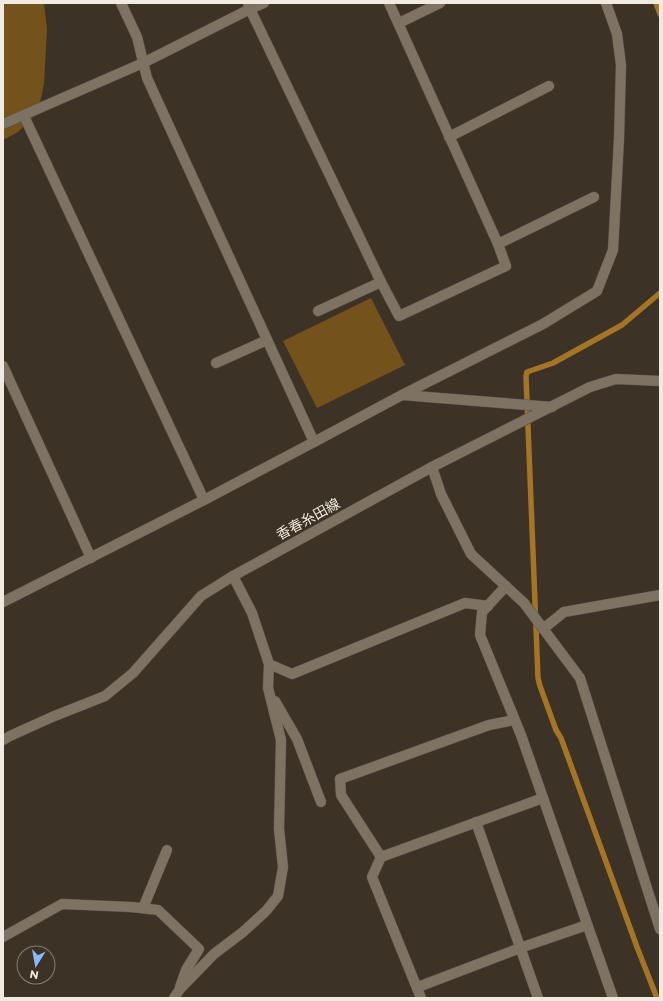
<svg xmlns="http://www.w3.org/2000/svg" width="663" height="1001" font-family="Montserrat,'Noto Sans JP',sans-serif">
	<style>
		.green { fill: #74521b }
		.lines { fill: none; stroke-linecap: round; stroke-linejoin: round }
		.stream { stroke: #a47427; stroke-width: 5.5 }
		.street-casing { stroke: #585044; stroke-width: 11 }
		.secondary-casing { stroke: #585044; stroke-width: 11 }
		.street { stroke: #7e7263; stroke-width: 10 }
		.secondary { stroke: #7e7263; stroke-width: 10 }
		.labels { text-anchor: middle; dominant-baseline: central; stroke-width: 4; stroke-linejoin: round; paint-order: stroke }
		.street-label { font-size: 14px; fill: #f0eae1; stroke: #3c3225 }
	</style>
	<rect width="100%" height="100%" fill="#3c3225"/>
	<g class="green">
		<polygon points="3,3 44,3 47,29 44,84 38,112 18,132 3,140"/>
		<polygon points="371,298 405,365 317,408 283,341"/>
	</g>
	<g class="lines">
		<g class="stream">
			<polyline points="656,3 660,14"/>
			<polyline points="657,998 637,947 561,738 556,730 540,686 538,678 526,376 527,372 553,363 622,325 660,293"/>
		</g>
		<g class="street-casing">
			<g id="street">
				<polyline points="121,3 137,37 147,78 314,442"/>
				<polyline points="248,3 250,9 381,282 399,316 506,266 498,244 389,3"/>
				<polyline points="399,23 440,3"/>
				<polyline points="24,116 204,500"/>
				<polyline points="449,137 549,86"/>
				<polyline points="498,244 594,197"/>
				<polyline points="318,311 381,282"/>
				<polyline points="216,363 267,340"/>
				<polyline points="3,366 91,558"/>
				<polyline points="432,467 441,494 471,554 524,603 580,678 660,929"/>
				<polyline points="506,586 482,612 480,635 521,735 613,998"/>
				<polyline points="543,629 564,612 660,595"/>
				<polyline points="269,664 292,674 465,603 488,606"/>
				<polyline points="275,701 297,739 321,802"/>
				<polyline points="476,822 538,998"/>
				<polyline points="381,857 341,795 340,779 489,725 514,720"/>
				<polyline points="143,908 167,850"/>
				<polyline points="3,937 62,904 131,907 158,910 199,949 186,970 180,987"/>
				<polyline points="418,987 520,948 587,925"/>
				<polyline points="174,998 180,989 214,954 243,932 266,911 278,896 283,867 279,829 281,740 268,688 269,664 252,613 233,576"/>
				<polyline points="421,998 372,877 381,857 543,798"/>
			</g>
		</g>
		<g class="secondary-casing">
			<g id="secondary">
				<polyline points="3,124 143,63 250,9 264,3"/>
				<polyline points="402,395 552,407"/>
				<polyline points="3,602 204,500 314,442 402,395 543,324 597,291 613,250 619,139 621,65 617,34 606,3"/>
				<polyline points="3,740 10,736 52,717 105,696 133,673 201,596 233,576 432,467 590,387 616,379 660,381"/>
			</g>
		</g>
		<use href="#street" class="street"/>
		<use href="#secondary" class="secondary"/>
	</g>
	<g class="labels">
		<g class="street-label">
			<text transform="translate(308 519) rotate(-29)">香春糸田線</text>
		</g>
	</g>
	<rect width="663" height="1001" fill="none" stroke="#f0eae1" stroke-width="8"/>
	<g transform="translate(36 965) rotate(191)"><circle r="19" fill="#3c3225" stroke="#847c70"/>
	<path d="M0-3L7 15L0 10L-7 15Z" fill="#88bafc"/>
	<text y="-6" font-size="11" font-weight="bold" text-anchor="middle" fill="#f0eae1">N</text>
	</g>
</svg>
